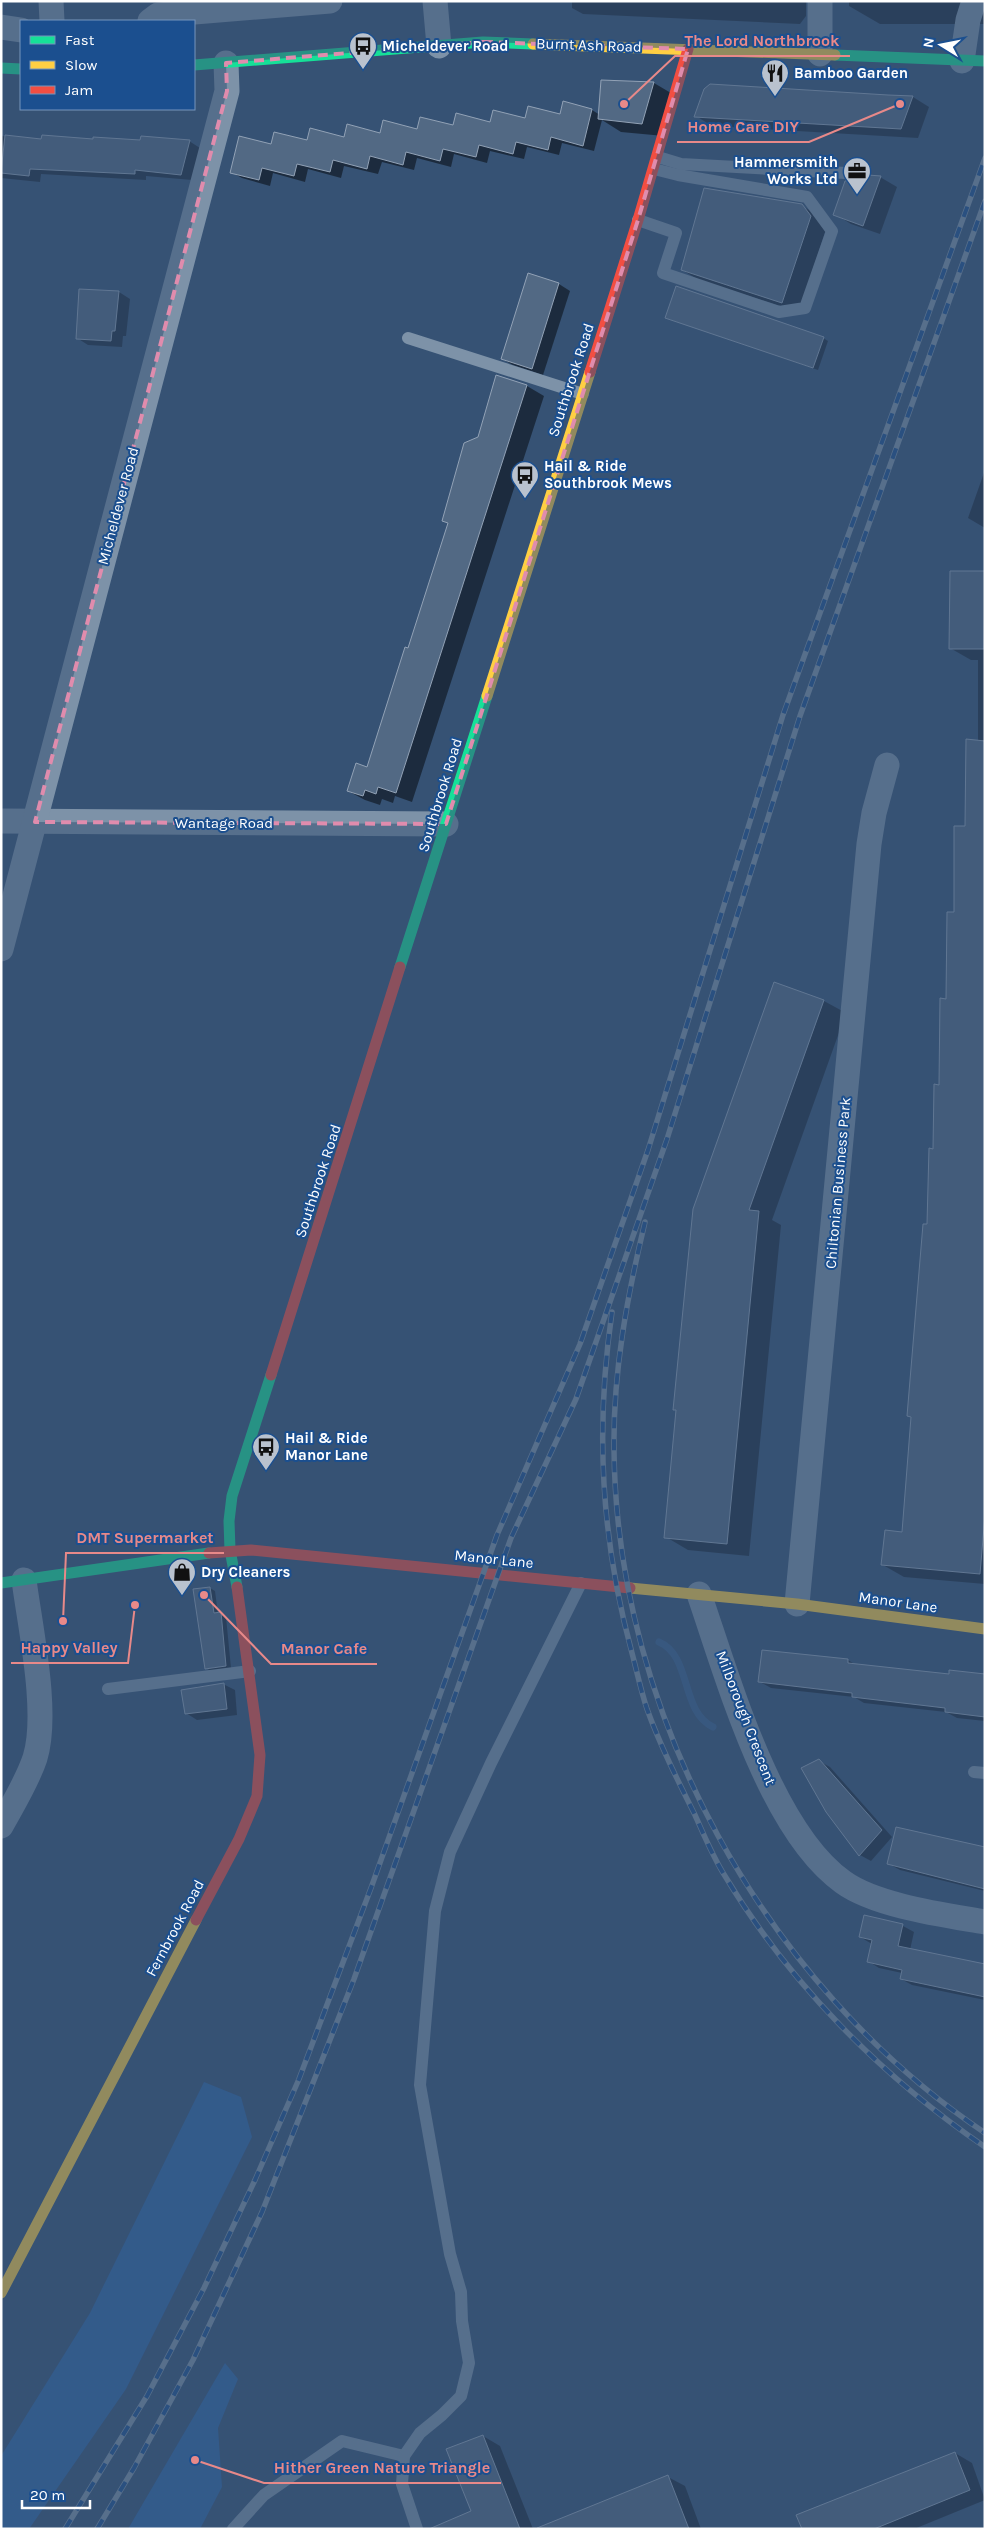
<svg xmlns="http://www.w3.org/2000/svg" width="986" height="2530" font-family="Karla,sans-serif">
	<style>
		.green { fill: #2f66a5 }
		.shadow { fill: #0007 }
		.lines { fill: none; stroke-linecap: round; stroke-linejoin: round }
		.stream { stroke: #3b618d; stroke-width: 7 }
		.building { fill: #526984; stroke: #92a2b6 }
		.lane { stroke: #7d92a8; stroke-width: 12 }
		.street { stroke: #7d92a8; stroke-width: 25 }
		.fast { stroke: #16e098; stroke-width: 11 }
		.slow { stroke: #ffcf43; stroke-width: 11 }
		.jam { stroke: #f24e42; stroke-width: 11 }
		.rail-casing { stroke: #7e92a7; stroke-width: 5.5 }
		.rail { stroke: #1b4f8f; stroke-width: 4; stroke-dasharray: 11; stroke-linecap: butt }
		.marked { fill: none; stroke: #e08cad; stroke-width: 4; stroke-dasharray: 10 6; stroke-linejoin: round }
		.labels { text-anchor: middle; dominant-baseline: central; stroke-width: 4; stroke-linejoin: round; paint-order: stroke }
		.street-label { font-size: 15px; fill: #fff; stroke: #1b4f8f }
		.poi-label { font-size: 15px; font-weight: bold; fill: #fff; stroke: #1b4f8f; text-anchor: start }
		.leader { fill: none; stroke: #e88989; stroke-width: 2 }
		.callout-dot { fill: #e88989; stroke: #1b4f8f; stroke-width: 2 }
		.callout-label { font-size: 16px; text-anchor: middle; font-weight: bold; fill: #e88989; stroke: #1b4f8f; stroke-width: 4; stroke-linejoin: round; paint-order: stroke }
	</style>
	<rect width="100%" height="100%" fill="#365274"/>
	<g class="green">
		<polygon points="204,2082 241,2097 252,2137 126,2389 29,2529 1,2529 1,2456 90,2313"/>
		<polygon points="225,2363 238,2379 218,2428 222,2487 200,2529 128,2529"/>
	</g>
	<g class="shadow">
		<polygon points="572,1 806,1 806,16 800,24 583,14 572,8"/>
		<polygon points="849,1 985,1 985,24 880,24 849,6"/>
		<polygon points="603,81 654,83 676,96 664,136 621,132 602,120 594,151 562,143 559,155 527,147 524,159 490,151 487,163 454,154 451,167 417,158 414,170 382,162 378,174 344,166 341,178 308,169 305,182 273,173 270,186 242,178 231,172 272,145 491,123 592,110 600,115"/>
		<polygon points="710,86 913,97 929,107 918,138 712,126 696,116"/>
		<polygon points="1,136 43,140 189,141 200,148 192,180 146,176 146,180 41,174 40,182 1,178"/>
		<polygon points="880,177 897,187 880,234 851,224 835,214"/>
		<polygon points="802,206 819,216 827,226 799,312 699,280 682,270"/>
		<polygon points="559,284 570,291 543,375 513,365 502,359"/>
		<polygon points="119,292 130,299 126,336 123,336 122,347 88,345 77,338"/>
		<polygon points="666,318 823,338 828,341 818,370"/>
		<polygon points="497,376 527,386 544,396 412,802 395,796 393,803 382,799 380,805 365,800 348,791 368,768 479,438"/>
		<polygon points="985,470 985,528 968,518"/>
		<polygon points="985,573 985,1584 904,1577 883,1565 903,1533 912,1418 908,1416 928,1226 948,1000 966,827 978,742 978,660 971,660 950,648"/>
		<polygon points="824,1001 846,1013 772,1220 781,1225 749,1556 688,1550 666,1537 677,1410"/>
		<polygon points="210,1588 215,1591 218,1614 226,1617 231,1668 211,1671 206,1668 194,1590"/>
		<polygon points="848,1660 856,1665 950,1675 985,1675 985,1721 957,1718 946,1712 864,1703 854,1697 771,1688 760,1682"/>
		<polygon points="223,1684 235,1690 237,1715 197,1720 186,1713 196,1687"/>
		<polygon points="819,1761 830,1767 892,1837 871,1861 860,1855 827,1811"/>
		<polygon points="985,1848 985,1891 900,1870 889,1864"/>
		<polygon points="865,1917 903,1926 914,1932 910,1950 985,1965 985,2000 912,1985 901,1979 902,1973 879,1968 868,1961 872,1944 860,1937"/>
		<polygon points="483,2436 500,2446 533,2529 461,2529 472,2512"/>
		<polygon points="955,2453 972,2463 985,2500 914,2529 803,2529"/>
		<polygon points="668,2477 685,2486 701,2529 538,2529"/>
	</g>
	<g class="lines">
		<path class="stream" d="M659 1642C692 1656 680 1711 713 1727"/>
	</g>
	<g class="building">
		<polygon points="601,80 654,82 642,124 598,119"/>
		<polygon points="710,84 888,95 913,96 901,129 694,117 704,89"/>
		<polygon points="563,101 592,109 583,146 551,137 548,150 516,142 513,154 479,145 476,157 443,149 440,161 406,152 403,165 370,156 367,169 333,160 330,172 297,164 294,176 262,168 259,180 230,173 239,136 271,144 274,132 307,140 310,128 344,137 347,124 380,133 383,120 417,129 420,117 453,125 456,113 490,122 493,110 525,118 528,106 560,114"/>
		<polygon points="5,135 41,139 42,135 93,139 93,137 140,140 141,136 190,140 181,175 135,170 135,174 30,169 29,176 1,173"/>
		<polygon points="854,174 881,176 863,226 833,215 845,181 850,180"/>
		<polygon points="704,188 802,204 811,216 782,303 681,270"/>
		<polygon points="528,273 559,283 532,369 501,359"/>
		<polygon points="676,286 824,337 813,368 665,318"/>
		<polygon points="79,289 119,291 115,331 112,331 111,341 76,339"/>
		<polygon points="496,375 527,385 396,793 378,787 376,794 365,790 363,796 347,791 356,763 367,767 405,647 408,648 448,523 442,521 464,443 478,437"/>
		<polygon points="950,571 985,571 984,649 949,649"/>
		<polygon points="966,739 985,741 985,1515 980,1574 881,1565 885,1530 902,1532 911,1417 907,1416 923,1224 927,1224 929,1148 933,1149 934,1084 939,1085 940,998 946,999 947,912 954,912 954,826 965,826"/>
		<polygon points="774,982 824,1000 749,1210 759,1211 727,1544 664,1538 676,1410 673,1410 693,1209"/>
		<polygon points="210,1587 214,1613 221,1612 226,1666 205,1669 193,1589"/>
		<polygon points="762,1650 848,1659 848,1663 949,1674 949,1670 985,1674 985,1717 945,1712 945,1708 852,1697 852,1693 758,1682"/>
		<polygon points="224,1683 227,1709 185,1714 181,1690"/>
		<polygon points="819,1759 882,1830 859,1856 826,1812 801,1768"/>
		<polygon points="896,1827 985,1847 985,1889 887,1864"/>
		<polygon points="864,1915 903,1924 898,1946 985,1964 985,1997 900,1979 902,1970 867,1962 872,1940 859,1937"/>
		<polygon points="483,2435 520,2529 429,2529 471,2511 446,2449"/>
		<polygon points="955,2452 970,2490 874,2529 802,2529 796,2515"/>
		<polygon points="668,2475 689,2529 537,2529 537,2528"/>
	</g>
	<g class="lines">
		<g class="lane">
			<polyline points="658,157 681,164 846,173"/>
			<polyline points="638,220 676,233 663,273 779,312 805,308 832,231 807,197 678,175 654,169"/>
			<polyline points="408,338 583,394"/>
			<polyline points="108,1689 250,1671"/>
			<polyline points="974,1772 985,1773"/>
			<polyline points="233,2529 264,2495 342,2441 404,2456"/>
			<polyline points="417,2529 402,2484 404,2456 420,2433 442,2415 461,2396 469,2363 462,2321 461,2292 450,2254 420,2085 435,1911 450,1852 491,1763 581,1583"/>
		</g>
		<g class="street">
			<polyline points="51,1 52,21"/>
			<polyline points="435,1 439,46"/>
			<polyline points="820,1 820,54"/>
			<polyline points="150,21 158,15 330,1"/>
			<polyline points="1,27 21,30"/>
			<polyline points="962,61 968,20 974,1"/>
			<polyline points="1,821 446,824"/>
			<polyline points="1,949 227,91 226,63"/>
			<path d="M699 1594C728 1678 770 1830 843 1882 876 1906 945 1915 985 1922"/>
			<polyline points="797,1604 869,844 874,813 887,765"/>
			<path d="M1 1826C13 1804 27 1782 35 1758 49 1713 30 1627 24 1580"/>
		</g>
		<g class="fast">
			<polyline points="835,55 985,61"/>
			<polyline points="194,65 483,42 533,44"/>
			<polyline points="1,68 21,69"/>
			<polyline points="400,967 487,696"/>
			<polyline points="1,1583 209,1553"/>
			<polyline points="237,1587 230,1550 229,1521 232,1496 271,1375"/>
		</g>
		<g class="slow">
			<polyline points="533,44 835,55"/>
			<polyline points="487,696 590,372"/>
			<polyline points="630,1588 797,1604 985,1629"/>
			<polyline points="1,2293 196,1920"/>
		</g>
		<g class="jam">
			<polyline points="590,372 638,220 688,49"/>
			<polyline points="271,1375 400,967"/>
			<polyline points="209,1553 251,1550 630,1588"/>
			<polyline points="196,1920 239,1839 257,1796 260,1755 237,1587"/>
		</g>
		<g class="rail-casing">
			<g id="rail">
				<path d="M645 1222C627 1297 613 1372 614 1449 616 1715 765 1985 985 2133"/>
				<path d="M612 1312C595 1429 601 1539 632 1653 637 1672 641 1691 647 1709 660 1745 678 1781 695 1815 704 1835 713 1857 725 1876 790 1984 881 2076 985 2147"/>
				<polyline points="65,2529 147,2396 204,2288 255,2180 299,2079 371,1888 497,1535 580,1344 648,1150 783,715 985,158"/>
				<polyline points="97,2529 134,2468 193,2360 262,2212 354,1979 511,1538 576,1399 667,1139 800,716 985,201"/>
			</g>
		</g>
		<use href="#rail" class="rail"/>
	</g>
	<path d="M0 0H986V2530H0ZM483 42 688 49 638 220 446 824 35 822 227 91 226 63Z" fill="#365274" fill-opacity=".55" fill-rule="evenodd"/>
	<path class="marked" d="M483 42 688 49 638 220 446 824 35 822 227 91 226 63Z"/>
	<defs>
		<g id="bus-pin" transform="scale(1.4375)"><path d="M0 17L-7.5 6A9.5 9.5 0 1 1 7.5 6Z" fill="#b9c2ce" stroke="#1b4f8f"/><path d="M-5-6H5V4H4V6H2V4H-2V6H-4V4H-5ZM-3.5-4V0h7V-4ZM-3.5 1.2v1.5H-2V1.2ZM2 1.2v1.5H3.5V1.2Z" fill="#111"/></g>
		<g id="restaurant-pin" transform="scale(1.4375)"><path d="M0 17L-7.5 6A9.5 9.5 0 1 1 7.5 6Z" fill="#b9c2ce" stroke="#1b4f8f"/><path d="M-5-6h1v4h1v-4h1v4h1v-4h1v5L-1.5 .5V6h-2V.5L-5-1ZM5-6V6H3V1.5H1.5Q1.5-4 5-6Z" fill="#111"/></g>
		<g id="office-pin" transform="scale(1.4375)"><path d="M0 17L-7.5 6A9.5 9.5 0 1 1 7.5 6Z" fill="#b9c2ce" stroke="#1b4f8f"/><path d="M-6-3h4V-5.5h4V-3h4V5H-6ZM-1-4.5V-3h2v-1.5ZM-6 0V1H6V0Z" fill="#111"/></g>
		<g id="shop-pin" transform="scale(1.4375)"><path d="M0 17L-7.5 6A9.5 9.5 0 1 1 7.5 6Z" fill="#b9c2ce" stroke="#1b4f8f"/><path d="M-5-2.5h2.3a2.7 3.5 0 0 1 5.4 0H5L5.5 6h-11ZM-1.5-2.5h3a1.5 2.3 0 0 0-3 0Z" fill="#111"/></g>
	</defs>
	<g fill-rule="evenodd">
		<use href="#bus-pin" x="363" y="46"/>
		<use href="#restaurant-pin" x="775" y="73"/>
		<use href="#office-pin" x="857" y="171"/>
		<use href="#bus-pin" x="525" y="475"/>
		<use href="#bus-pin" x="266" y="1447"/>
		<use href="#shop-pin" x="182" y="1572"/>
	</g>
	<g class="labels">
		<g class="street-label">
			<text transform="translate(589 45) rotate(2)">Burnt Ash Road</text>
			<text transform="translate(571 380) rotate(-72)">Southbrook Road</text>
			<text transform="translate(118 506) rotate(-75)">Micheldever Road</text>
			<text transform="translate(440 795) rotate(-73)">Southbrook Road</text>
			<text x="224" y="823">Wantage Road</text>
			<text transform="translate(318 1181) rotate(-72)">Southbrook Road</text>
			<text transform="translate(838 1183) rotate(-85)">Chiltonian Business Park</text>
			<text transform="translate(494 1559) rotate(6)">Manor Lane</text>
			<text transform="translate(898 1602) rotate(8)">Manor Lane</text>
			<text transform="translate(746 1718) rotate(69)">Milborough Crescent</text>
			<text transform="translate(175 1928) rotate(-62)">Fernbrook Road</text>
		</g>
		<g class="poi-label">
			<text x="382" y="46">Micheldever Road</text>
			<text x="794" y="73">Bamboo Garden</text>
			<text x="838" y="162" text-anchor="end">Hammersmith<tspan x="838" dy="17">Works Ltd</tspan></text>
			<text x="544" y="466">Hail &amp; Ride<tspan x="544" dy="17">Southbrook Mews</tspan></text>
			<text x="285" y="1438">Hail &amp; Ride<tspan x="285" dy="17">Manor Lane</tspan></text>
			<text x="201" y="1572">Dry Cleaners</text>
		</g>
	</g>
	<path class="leader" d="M624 104L675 56H850M900 104L809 142H677M63 1621L66 1553H224M135 1605L128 1663H11M204 1595L271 1664H377M195 2460L264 2483H501"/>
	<g class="callout-dot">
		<circle cx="624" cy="104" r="5"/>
		<circle cx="900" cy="104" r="5"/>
		<circle cx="63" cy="1621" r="5"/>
		<circle cx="135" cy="1605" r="5"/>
		<circle cx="204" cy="1595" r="5"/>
		<circle cx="195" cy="2460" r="5"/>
	</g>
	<g class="callout-label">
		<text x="762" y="46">The Lord Northbrook</text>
		<text x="743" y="132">Home Care DIY</text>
		<text x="145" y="1543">DMT Supermarket</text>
		<text x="69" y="1653">Happy Valley</text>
		<text x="324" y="1654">Manor Cafe</text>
		<text x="382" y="2473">Hither Green Nature Triangle</text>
	</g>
	<rect width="986" height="2530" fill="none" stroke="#ffffff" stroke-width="5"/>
	<rect x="20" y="20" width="175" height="90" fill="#1b4f8f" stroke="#7695bc"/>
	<rect x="30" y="36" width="25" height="8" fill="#16e098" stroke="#7695bc"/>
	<text x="65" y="45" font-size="15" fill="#ffffff">Fast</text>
	<rect x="30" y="61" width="25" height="8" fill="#ffcf43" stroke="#7695bc"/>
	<text x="65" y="70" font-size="15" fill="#ffffff">Slow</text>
	<rect x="30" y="86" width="25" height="8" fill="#f24e42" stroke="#7695bc"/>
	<text x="65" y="95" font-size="15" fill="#ffffff">Jam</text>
	<g transform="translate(941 45) rotate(280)" stroke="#1b4f8f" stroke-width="4" paint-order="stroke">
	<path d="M0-4L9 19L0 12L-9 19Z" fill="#ffffff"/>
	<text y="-8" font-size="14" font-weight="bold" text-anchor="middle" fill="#ffffff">N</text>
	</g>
	<path d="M22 2500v8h68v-8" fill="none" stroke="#ffffff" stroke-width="2.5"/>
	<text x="30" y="2500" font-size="15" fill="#ffffff" stroke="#1b4f8f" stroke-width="4" paint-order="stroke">20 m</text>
</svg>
